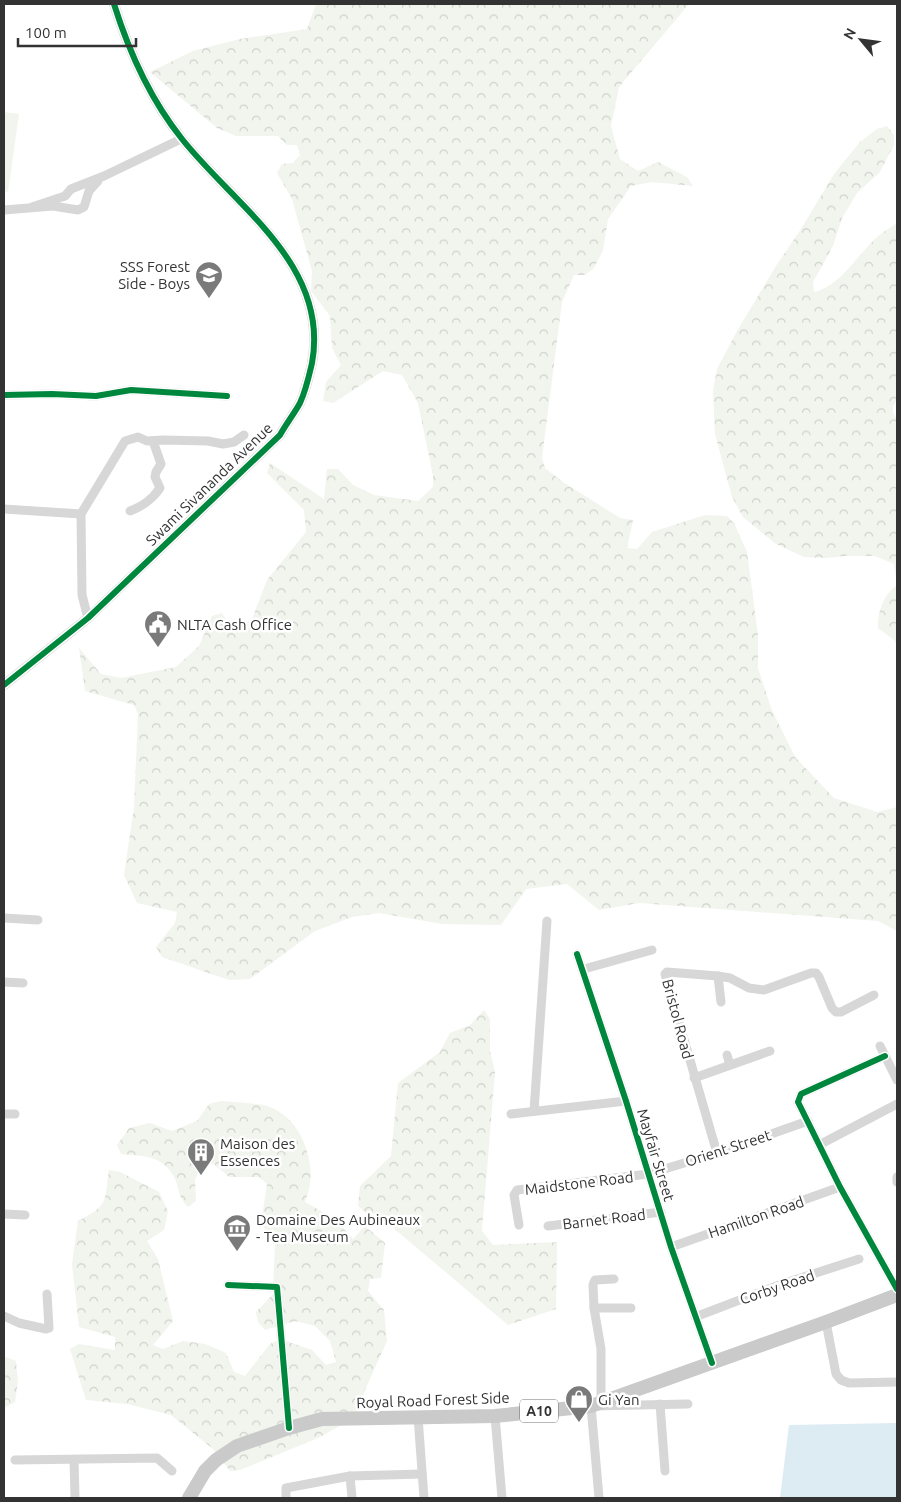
<svg xmlns="http://www.w3.org/2000/svg" width="901" height="1502" font-family="Ubuntu,sans-serif">
	<style>
		.forest { fill: url(#forest-crowns) }
		.garden { fill: #f1f5ed }
		.water { fill: #ddebf3 }
		.lines { fill: none; stroke-linecap: round; stroke-linejoin: round }
		.minor { stroke: #d7d7d7; stroke-width: 9 }
		.tertiary { stroke: #d7d7d7; stroke-width: 10 }
		.primary { stroke: #cacaca; stroke-width: 14 }
		.cycleway-casing { stroke: #fff; stroke-width: 9 }
		.cycleway { stroke: #00873e; stroke-width: 6 }
		.labels { text-anchor: middle; dominant-baseline: central; stroke-width: 5; stroke-linejoin: round; paint-order: stroke }
		.shield { fill: #fff; stroke: #707070; stroke-width: 1 }
		.shield-label { font-size: 14px; font-weight: bold; fill: #333 }
		.poi-label { font-size: 15px; fill: #333; stroke: #fff; text-anchor: start }
		.street-label { font-size: 15px; fill: #333; stroke: #fff }
	</style>
	<defs>
		<pattern id="forest-crowns" width="20" height="18" patternUnits="userSpaceOnUse" patternTransform="scale(1.25)"><rect width="20" height="18" fill="#f1f5ed"/><path d="M2 6a3 3 0 1 1 6 0M12 15a3 3 0 1 1 6 0" fill="none" stroke="#cfd2cc"/></pattern>
	</defs>
	<rect width="100%" height="100%" fill="#fff"/>
	<g class="forest">
		<polygon points="316,4 689,4 619,87 611,126 620,159 638,171 658,162 687,177 693,186 652,182 631,186 608,219 603,250 594,268 585,275 574,275 562,302 542,458 545,468 563,482 620,518 633,520 627,548 637,549 652,532 705,515 727,516 734,523 747,552 758,635 758,668 771,708 795,757 834,798 877,812 897,807 897,931 878,921 639,903 599,910 567,884 526,889 501,925 442,924 379,913 352,917 315,931 250,979 229,980 162,957 156,947 175,923 177,912 137,903 124,875 134,807 138,714 134,705 85,691 79,648 101,674 121,678 176,667 199,646 212,616 222,613 233,631 252,619 267,580 306,532 304,510 267,473 270,463 324,499 327,469 338,469 353,485 374,495 418,501 433,487 433,476 418,403 402,375 383,371 333,403 323,401 326,382 341,365 332,348 330,316 311,291 312,271 292,199 277,173 282,164 293,163 300,155 297,145 287,145 278,136 236,136 217,128 150,72 193,51 240,39 307,29"/>
		<path d="M887 126 894 135V145L880 172 857 193 842 218 833 246 813 282 814 292C839 287 857 256 875 239 881 233 890 228 897 223V400C891 408 892 411 897 419V584L894 564 875 556H845L825 558 804 557 776 544 743 517 732 497 715 434 713 391 717 369 737 331 776 266 801 229 834 174 860 142 877 129Z"/>
		<path d="M897 585V645L895 641 878 628C877 612 884 594 897 585Z"/>
		<polygon points="484,1010 490,1019 490,1051 495,1072 482,1231 493,1245 557,1242 556,1309 508,1325 377,1214 366,1213 358,1206 360,1186 391,1156 398,1083 440,1052 450,1033 470,1025"/>
		<path d="M221 1101C235 1102 249 1103 263 1105 296 1112 314 1152 310 1184 309 1190 307 1196 305 1202 326 1214 337 1219 353 1239L365 1226 385 1243 381 1278 370 1279 368 1291 384 1310 387 1341 365 1390 359 1410 345 1423 318 1438 240 1470 230 1471 213 1449 171 1415 127 1404 86 1400 70 1349 79 1344 115 1350V1337L79 1327 72 1264 78 1221C109 1205 104 1203 109 1170L120 1172 159 1192 168 1211 164 1230 147 1241 158 1259 173 1321 153 1345 163 1349 183 1341 205 1344 226 1353 234 1372 245 1376 270 1344 280 1339 312 1350 326 1365 336 1362 330 1341 315 1326 295 1321 265 1330 258 1322 256 1312 273 1294 275 1241 261 1224 267 1184 259 1177H229L214 1164 203 1162 195 1180 196 1201 188 1207C178 1197 180 1191 175 1179 164 1155 143 1156 121 1154L117 1145 129 1128 150 1123 172 1131 197 1121 209 1104Z"/>
		<polygon points="6,1357 16,1361 18,1382 15,1402 4,1408 4,1358"/>
	</g>
	<polygon class="garden" points="4,112 19,114 8,192 4,191"/>
	<polygon class="water" points="897,1423 897,1498 780,1498 789,1425"/>
	<g class="lines">
		<g class="minor">
			<polyline points="32,207 65,196 71,189 104,176 181,139"/>
			<polyline points="4,210 53,206 78,210 84,207 89,191 98,181"/>
			<polyline points="4,395 52,394 96,396 131,390 227,396"/>
			<polyline points="4,509 81,514"/>
			<path d="M130 511C143 506 152 500 160 488L155 477 156 472 161 464 153 441"/>
			<polyline points="88,618 82,595 81,514 125,441 138,437 147,441 163,440 208,441 223,444 234,442 244,435"/>
			<polyline points="4,918 38,920"/>
			<polyline points="577,954 626,1101 671,1247 712,1363"/>
			<polyline points="584,969 652,950"/>
			<polyline points="718,976 721,1002"/>
			<polyline points="4,982 23,983"/>
			<polyline points="880,1046 897,1080"/>
			<polyline points="727,1055 730,1065"/>
			<polyline points="885,1056 801,1094 798,1102 840,1187 897,1289"/>
			<polyline points="694,1078 770,1051"/>
			<polyline points="534,1111 547,921"/>
			<polyline points="4,1114 15,1114"/>
			<polyline points="511,1114 626,1101"/>
			<polyline points="819,1145 897,1104"/>
			<polyline points="717,1153 665,974 667,972 718,976 730,978 749,988 764,990 811,973 816,973 819,977 832,1008 836,1012 841,1012 874,995"/>
			<polyline points="897,1177 897,1182"/>
			<polyline points="4,1214 25,1215"/>
			<polyline points="519,1225 514,1195 517,1190 648,1174 717,1153 808,1121"/>
			<polyline points="548,1226 661,1212"/>
			<polyline points="671,1247 840,1187"/>
			<polyline points="228,1285 277,1287 289,1428"/>
			<polyline points="594,1308 631,1308"/>
			<polyline points="4,1316 19,1323 46,1329 49,1328 47,1294"/>
			<polyline points="695,1317 779,1285 859,1259"/>
			<polyline points="826,1322 836,1374 841,1380 849,1383 897,1382"/>
			<polyline points="601,1401 601,1349 594,1308 593,1285 595,1280 614,1279"/>
			<polyline points="660,1404 665,1471"/>
			<polyline points="495,1416 502,1498"/>
			<polyline points="418,1417 424,1498"/>
			<polyline points="15,1460 157,1458 172,1471"/>
			<polyline points="74,1460 75,1498"/>
			<polyline points="350,1476 352,1498"/>
			<polyline points="286,1498 286,1488 350,1476 422,1474"/>
			<polyline points="599,1498 591,1406 688,1404"/>
		</g>
		<path class="tertiary" d="M4 685 88 618 280 435C286 424 294 414 300 403 306 390 309 376 312 363 330 265 235 206 182 139 150 99 129 52 114 4"/>
		<polyline class="primary" points="189,1498 205,1471 216,1460 237,1446 289,1428 322,1419 495,1416 591,1406 826,1322 897,1295"/>
		<g class="cycleway-casing">
			<g id="cycleway">
				<polyline points="4,395 52,394 96,396 131,390 227,396"/>
				<path d="M4 685 88 618 280 435C286 424 294 414 300 403 306 390 309 376 312 363 330 265 235 206 182 139 150 99 129 52 114 4"/>
				<polyline points="577,954 626,1101 671,1247 712,1363"/>
				<polyline points="885,1056 801,1094 798,1102 840,1187 897,1289"/>
				<polyline points="228,1285 277,1287 289,1428"/>
			</g>
		</g>
		<use href="#cycleway" class="cycleway"/>
	</g>
	<defs>
		<g id="school-pin" transform="scale(1.4375)"><path d="M0 17L-7.5 6A9.5 9.5 0 1 1 7.5 6Z" fill="#7a7a7a" stroke="#fff"/><path d="M0-5L7-2L0 1L-7-2ZM-4 1L0 2.5L4 1V4Q0 6-4 4Z" fill="#fff"/></g>
		<g id="civic-pin" transform="scale(1.4375)"><path d="M0 17L-7.5 6A9.5 9.5 0 1 1 7.5 6Z" fill="#7a7a7a" stroke="#fff"/><path d="M-.6-6.5H3V-4.5H.6V-3L4-1V1h2V6H-6V1h2V-1L-.6-3ZM-1.2 2.5V6h2.4V2.5Z" fill="#fff"/></g>
		<g id="building-pin" transform="scale(1.4375)"><path d="M0 17L-7.5 6A9.5 9.5 0 1 1 7.5 6Z" fill="#7a7a7a" stroke="#fff"/><path d="M-4-6H4V6H1V3H-1V6H-4ZM-2.5-4.3h1.7v1.8h-1.7ZM.8-4.3h1.7v1.8H.8ZM-2.5-1h1.7V.8h-1.7ZM.8-1h1.7V.8H.8Z" fill="#fff"/></g>
		<g id="museum-pin" transform="scale(1.4375)"><path d="M0 17L-7.5 6A9.5 9.5 0 1 1 7.5 6Z" fill="#7a7a7a" stroke="#fff"/><path d="M0-6L6-3V-2H-6V-3ZM-5-1h2V3h-2ZM-1-1h2V3h-2ZM3-1h2V3H3ZM-6 4H6V6H-6Z" fill="#fff"/></g>
		<g id="shop-pin" transform="scale(1.4375)"><path d="M0 17L-7.5 6A9.5 9.5 0 1 1 7.5 6Z" fill="#7a7a7a" stroke="#fff"/><path d="M-5-2.5h2.3a2.7 3.5 0 0 1 5.4 0H5L5.5 6h-11ZM-1.5-2.5h3a1.5 2.3 0 0 0-3 0Z" fill="#fff"/></g>
	</defs>
	<g fill-rule="evenodd">
		<use href="#school-pin" x="209" y="275"/>
		<use href="#civic-pin" x="158" y="624"/>
		<use href="#building-pin" x="201" y="1152"/>
		<use href="#museum-pin" x="237" y="1228"/>
		<use href="#shop-pin" x="579" y="1399"/>
	</g>
	<g class="labels">
		<rect class="shield" x="520" y="1399.5" width="38" height="23" rx="4"/>
		<g class="shield-label">
			<text x="539" y="1411">A10</text>
		</g>
		<g class="poi-label">
			<text x="190" y="266" text-anchor="end">SSS Forest<tspan x="190" dy="17">Side - Boys</tspan></text>
			<text x="177" y="624">NLTA Cash Office</text>
			<text x="220" y="1143">Maison des<tspan x="220" dy="17">Essences</tspan></text>
			<text x="256" y="1219">Domaine Des Aubineaux<tspan x="256" dy="17">- Tea Museum</tspan></text>
			<text x="598" y="1399">Gi Yan</text>
		</g>
		<g class="street-label">
			<text transform="translate(209 484) rotate(-44)">Swami Sivananda Avenue</text>
			<text transform="translate(678 1019) rotate(75)">Bristol Road</text>
			<text transform="translate(728 1148) rotate(-18)">Orient Street</text>
			<text transform="translate(656 1155) rotate(73)">Mayfair Street</text>
			<text transform="translate(579 1183) rotate(-7)">Maidstone Road</text>
			<text transform="translate(756 1217) rotate(-19)">Hamilton Road</text>
			<text transform="translate(604 1219) rotate(-7)">Barnet Road</text>
			<text transform="translate(777 1287) rotate(-19)">Corby Road</text>
			<text transform="translate(433 1400) rotate(-2)">Royal Road Forest Side</text>
		</g>
	</g>
	<rect width="901" height="1502" fill="none" stroke="#333333" stroke-width="10"/>
	<g transform="translate(861 40) rotate(299)" stroke="#ffffff" stroke-width="4" paint-order="stroke">
	<path d="M0-4L9 19L0 12L-9 19Z" fill="#333333"/>
	<text y="-8" font-size="14" font-weight="bold" text-anchor="middle" fill="#333333">N</text>
	</g>
	<path d="M18 38v8h118v-8" fill="none" stroke="#333333" stroke-width="2.5"/>
	<text x="25" y="38" font-size="15" fill="#333333" stroke="#ffffff" stroke-width="4" paint-order="stroke">100 m</text>
</svg>
